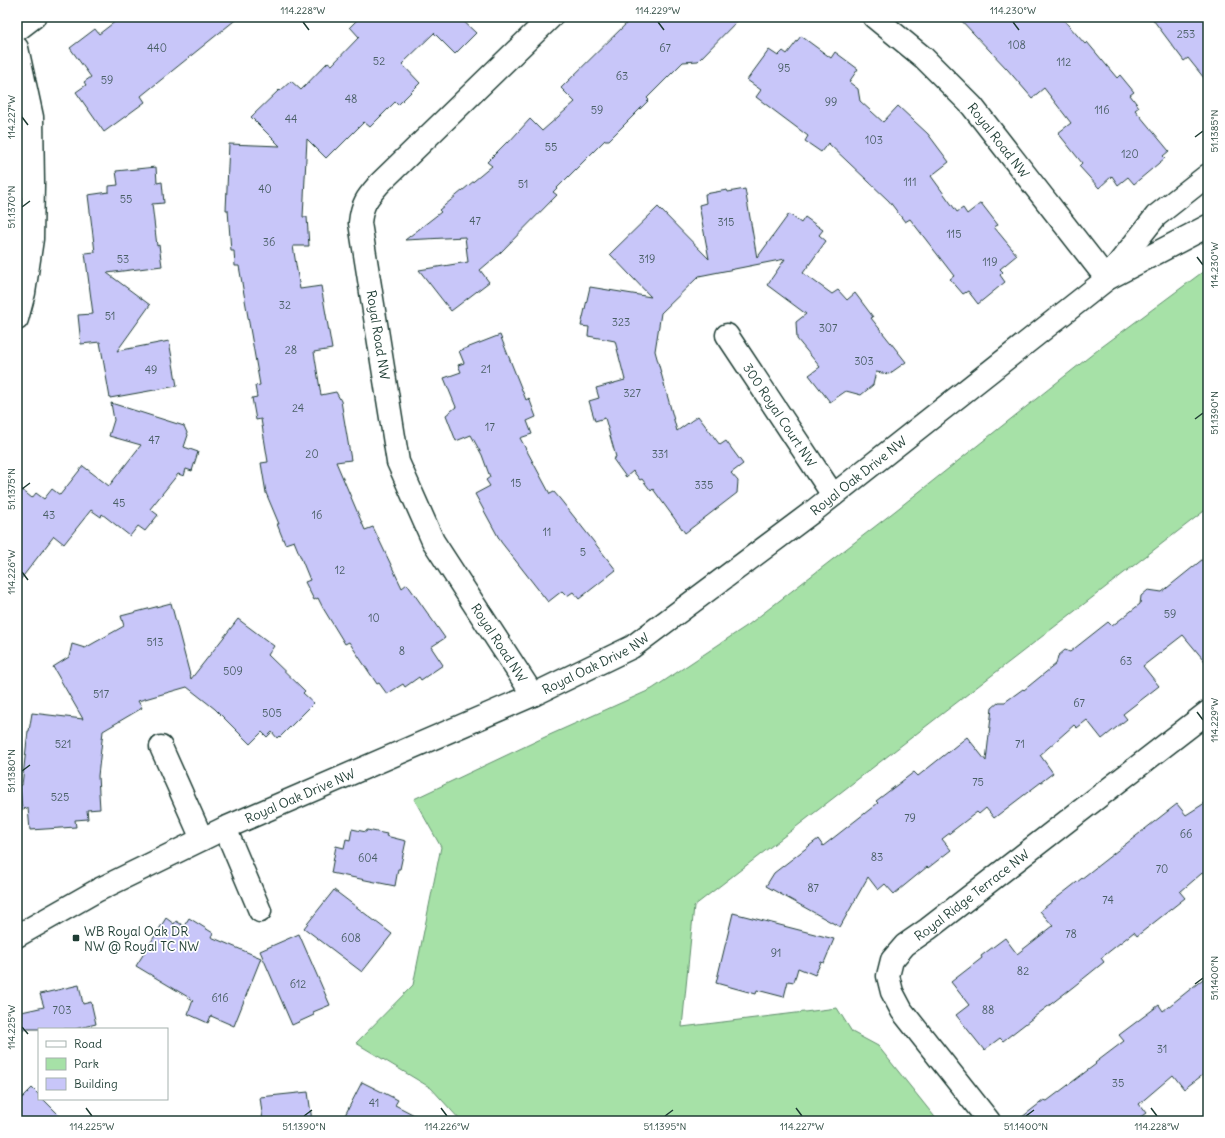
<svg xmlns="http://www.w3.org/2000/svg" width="1225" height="1138" font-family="Delius,sans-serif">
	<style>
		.green { fill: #a6e1a7; stroke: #628f6e }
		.building { fill: #c8c6f9; stroke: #1f3d34 }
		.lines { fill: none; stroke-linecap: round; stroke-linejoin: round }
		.street-casing { stroke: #1f3d34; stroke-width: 25 }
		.secondary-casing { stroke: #1f3d34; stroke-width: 25 }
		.street { stroke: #fff; stroke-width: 22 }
		.secondary { stroke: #fff; stroke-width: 22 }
		.ticks { fill: none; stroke: #1f3d34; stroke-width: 1.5 }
		.poi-dot { fill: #1f3d34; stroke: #fff; stroke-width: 1.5 }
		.labels { text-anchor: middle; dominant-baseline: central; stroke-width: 3.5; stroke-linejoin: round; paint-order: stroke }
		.number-label { font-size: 11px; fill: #495f65 }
		.street-label { font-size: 13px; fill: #1f3d34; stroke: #fff }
		.poi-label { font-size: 13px; fill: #1f3d34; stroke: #fff; text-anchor: start }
		.neatline { fill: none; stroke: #1f3d34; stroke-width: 1.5 }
		.ticks-label { font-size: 10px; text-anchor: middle; fill: #1f3d34 }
	</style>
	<rect width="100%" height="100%" fill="#fff"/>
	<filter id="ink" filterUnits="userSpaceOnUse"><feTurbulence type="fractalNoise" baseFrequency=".025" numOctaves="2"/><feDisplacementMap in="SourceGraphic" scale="8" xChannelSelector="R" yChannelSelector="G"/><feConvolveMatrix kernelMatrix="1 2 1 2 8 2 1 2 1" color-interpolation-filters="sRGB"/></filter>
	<g filter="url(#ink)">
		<polygon class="green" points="1208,268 1208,508 694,906 682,1027 837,1008 852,1032 878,1046 938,1121 461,1121 431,1088 356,1043 413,985 441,847 414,799 545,737 652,689 748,625 895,511 1099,349"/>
		<g class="building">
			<polygon points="121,17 239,17 141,96 145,102 104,132 76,92 86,85 84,82 91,77 70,48 95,29 99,34"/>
			<polygon points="360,17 459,17 476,33 455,54 434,33 402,64 420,83 398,105 395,102 370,127 364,122 336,150 335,149 326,158 307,139 303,217 307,217 309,246 293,246 300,289 321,286 332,349 314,352 321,395 336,392 341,401 351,460 336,462 365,530 373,527 402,588 407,584 445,638 431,647 443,665 421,680 419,677 405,687 403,684 387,694 379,683 377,684 349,642 345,644 323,608 318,598 314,600 305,582 310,580 294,541 285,544 277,524 279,524 266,493 261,463 268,462 261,419 256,420 252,398 257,397 255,386 260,385 239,266 235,266 234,251 231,251 228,210 226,210 229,144 280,146 251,117 279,90 280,91 291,81 301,90 328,62 332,65 359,37 350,27"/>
			<polygon points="633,17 741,17 698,61 683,62 647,98 649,100 609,140 605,140 553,192 557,195 500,253 480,270 489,282 451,311 419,270 468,262 465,237 405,240 441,212 439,210 492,166 487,162 507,142 508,143 530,119 542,131 575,102 561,88"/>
			<polygon points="958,17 1061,17 1085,44 1087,42 1117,78 1120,75 1134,92 1130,95 1139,107 1135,110 1169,151 1163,156 1165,158 1134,184 1128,177 1118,185 1112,176 1099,188 1079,166 1082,163 1058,133 1071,123 1044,88 1032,98 1007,69"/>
			<polygon points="1151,17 1208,17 1208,83 1188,58 1184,61"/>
			<polygon points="801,36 831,58 835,52 858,69 849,82 858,89 860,101 883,122 898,106 928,134 949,162 931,176 957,212 963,208 967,214 981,203 998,225 994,227 1017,255 1000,269 1003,272 1000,275 1005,282 978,304 968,291 963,294 950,279 954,276 910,219 905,222 889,201 828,143 821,152 805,141 808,136 756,97 761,90 747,80 769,50 778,56 783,51 787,54"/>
			<polygon points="156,167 157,183 162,182 164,203 152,204 157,246 159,245 162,266 107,273 150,305 117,351 169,341 177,386 110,398 100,342 81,344 78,315 93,314 85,253 95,252 88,195 109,192 109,186 118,185 116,171"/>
			<polygon points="745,189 757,258 789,214 801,223 805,217 823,230 819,235 826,241 803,273 832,294 838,290 847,300 855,293 873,317 871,318 906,362 889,374 876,372 873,385 861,395 846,391 830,402 809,375 820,367 797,339 796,322 806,314 767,285 785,259 699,276 661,313 655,351 677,431 698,416 720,445 726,441 743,464 731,473 738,481 737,493 685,533 653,489 651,491 642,479 640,480 633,471 626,477 613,459 616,457 605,418 595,421 589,401 599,398 596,388 625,380 615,341 588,336 589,327 581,326 590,287 651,297 610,254 658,207 709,259 699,205 706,203 705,194 727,190 728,192"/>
			<polygon points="500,335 526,400 529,398 536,417 527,421 532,434 520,438 550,494 554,492 560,499 616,570 579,599 573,592 567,596 562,591 548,602 501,542 475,494 490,486 486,480 490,477 482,455 471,435 456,441 446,415 456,407 444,378 461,372 458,365 464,363 459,351"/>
			<polygon points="111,403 184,426 188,435 184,447 198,452 192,471 186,469 184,476 178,474 150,509 158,515 145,531 138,526 130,536 102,514 101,517 91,510 64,544 54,536 17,584 17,486 32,498 36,493 44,499 52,489 60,495 83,466 109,486 141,445 109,436 114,420"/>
			<polygon points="1208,555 1208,665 1183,635 1143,666 1159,686 1123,714 1127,719 1102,739 1087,720 1077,728 1074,725 1040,755 1053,773 994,818 986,808 979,814 977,812 942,839 951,850 928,868 927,867 894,894 885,884 878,890 868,877 840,927 766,886 774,873 818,839 823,846 878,803 876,801 914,772 918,776 967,737 986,761 992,708 999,702 1005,702 1023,689 1024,690 1056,664 1058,656 1065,650 1070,652 1108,622 1112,626 1140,604 1141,596 1148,590 1162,592"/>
			<polygon points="171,603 191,679 238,619 274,646 268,655 305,691 303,693 314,703 280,737 279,736 277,738 272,732 267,737 262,732 250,744 215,709 187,687 138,701 142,708 103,731 98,776 100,809 87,810 88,819 75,820 76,827 30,830 28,808 22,809 20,785 22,785 28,731 29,731 32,713 83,719 53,667 69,657 72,644 85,648 124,626 121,616"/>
			<polygon points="1208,801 1208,868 1180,892 1185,898 1137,936 1134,932 1101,958 1104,962 1073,987 1003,1041 1000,1038 984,1050 956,1015 969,1005 951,982 982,958 981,956 1005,938 1017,954 1053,926 1040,911 1177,804 1186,815"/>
			<polygon points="352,829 366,832 367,830 387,834 386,836 406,841 400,869 398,869 395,886 331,873 336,846 344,848 346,839 350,840"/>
			<polygon points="334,890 392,934 362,972 304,928"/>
			<polygon points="733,913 834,939 824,963 821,962 815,975 798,968 794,982 788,981 784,997 757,990 756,994 716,983"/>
			<polygon points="166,918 174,924 176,921 184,926 189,918 213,933 211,937 261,958 234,1026 211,1016 208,1023 188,1014 193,1000 136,966"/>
			<polygon points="299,934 330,1005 313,1012 314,1015 292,1025 260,951"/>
			<polygon points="1208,975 1208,1071 1184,1089 1173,1075 1139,1104 1146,1113 1135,1121 1017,1121 1044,1100 1047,1101 1096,1064 1095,1063 1124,1041 1119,1035 1159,1005 1163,1011"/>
			<polygon points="79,985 83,1004 91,1002 96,1024 75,1029 17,1029 17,1013 44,1007 40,994"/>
			<polygon points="362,1082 398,1100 395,1105 426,1121 342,1121"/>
			<polygon points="32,1088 39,1095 39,1099 43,1099 65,1121 17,1121 17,1103"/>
			<polygon points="308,1092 312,1121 263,1121 260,1097"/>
		</g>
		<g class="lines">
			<g class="street-casing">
				<g id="street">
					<path id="s1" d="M874 17 924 58 972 106 1107 279"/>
					<polyline points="17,30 34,17"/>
					<polyline points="17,48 32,117 33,184 32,239 24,293 17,319"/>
					<path id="s2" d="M727 335 833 495"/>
					<path d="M533 695 433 541 398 462 360 223C362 203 367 198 380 183L551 17"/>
					<polyline points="161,747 202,839"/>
					<polyline points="225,828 260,911"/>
					<path id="s3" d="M989 1121 902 1011 892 992 888 976 892 960 905 945 928 929 1208 712"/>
				</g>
			</g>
			<g class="secondary-casing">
				<g id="secondary">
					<polyline points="1111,273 1156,216 1208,175"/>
					<path id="s4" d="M17 936 98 890 225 828 533 695 632 647 811 513 1107 279 1208 226"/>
				</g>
			</g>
			<use href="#street" class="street"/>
			<use href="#secondary" class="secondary"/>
		</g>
	</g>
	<path class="ticks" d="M303 22 309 30M658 22 664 30M1013 22 1019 30M22 117 28 125M1195 137 1203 131M22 207 30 201M1197 257 1203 265M1195 419 1203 413M22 489 30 483M22 572 28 580M1197 712 1203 720M22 771 30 765M1195 984 1203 978M22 1027 28 1034M86 1108 92 1116M441 1108 447 1116M796 1108 802 1116M1151 1108 1157 1116M304 1116 312 1110M665 1116 673 1110M1026 1116 1034 1110"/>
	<rect class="poi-dot" x="72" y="934" width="8" height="8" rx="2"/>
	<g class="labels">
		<g class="number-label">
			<text x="1186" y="34">253</text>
			<text x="1017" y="45">108</text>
			<text x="157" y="48">440</text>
			<text x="665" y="48">67</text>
			<text x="379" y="61">52</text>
			<text x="1064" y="62">112</text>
			<text x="784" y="68">95</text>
			<text x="622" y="76">63</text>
			<text x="107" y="80">59</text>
			<text x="351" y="99">48</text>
			<text x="831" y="102">99</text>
			<text x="597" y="110">59</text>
			<text x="1102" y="110">116</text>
			<text x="291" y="119">44</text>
			<text x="874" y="140">103</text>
			<text x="551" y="147">55</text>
			<text x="1130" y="154">120</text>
			<text x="910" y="182">111</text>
			<text x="523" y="184">51</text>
			<text x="265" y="189">40</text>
			<text x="126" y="199">55</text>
			<text x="475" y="221">47</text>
			<text x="726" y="222">315</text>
			<text x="954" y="234">115</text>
			<text x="269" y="242">36</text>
			<text x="123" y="259">53</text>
			<text x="647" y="259">319</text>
			<text x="990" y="262">119</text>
			<text x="285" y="305">32</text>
			<text x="110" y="316">51</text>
			<text x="621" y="322">323</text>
			<text x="828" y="328">307</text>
			<text x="291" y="350">28</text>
			<text x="864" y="361">303</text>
			<text x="486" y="369">21</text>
			<text x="151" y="370">49</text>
			<text x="632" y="393">327</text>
			<text x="298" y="408">24</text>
			<text x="490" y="427">17</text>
			<text x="154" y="440">47</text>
			<text x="312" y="454">20</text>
			<text x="660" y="454">331</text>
			<text x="516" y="483">15</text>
			<text x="704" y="485">335</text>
			<text x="119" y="503">45</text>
			<text x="49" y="515">43</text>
			<text x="317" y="515">16</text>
			<text x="547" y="532">11</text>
			<text x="583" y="552">5</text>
			<text x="340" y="570">12</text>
			<text x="1170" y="614">59</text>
			<text x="374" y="618">10</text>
			<text x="155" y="642">513</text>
			<text x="402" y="651">8</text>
			<text x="1126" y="661">63</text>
			<text x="233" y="671">509</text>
			<text x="101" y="694">517</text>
			<text x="1079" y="703">67</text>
			<text x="272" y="713">505</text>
			<text x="63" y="744">521</text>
			<text x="1020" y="744">71</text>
			<text x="978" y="782">75</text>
			<text x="60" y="797">525</text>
			<text x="910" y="818">79</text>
			<text x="1186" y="834">66</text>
			<text x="877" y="857">83</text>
			<text x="368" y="858">604</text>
			<text x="1162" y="869">70</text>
			<text x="813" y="888">87</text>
			<text x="1108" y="900">74</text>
			<text x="1071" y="934">78</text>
			<text x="351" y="938">608</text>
			<text x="776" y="953">91</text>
			<text x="1023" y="971">82</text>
			<text x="298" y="984">612</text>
			<text x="220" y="998">616</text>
			<text x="62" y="1010">703</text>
			<text x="988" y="1010">88</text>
			<text x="1162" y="1049">31</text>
			<text x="1118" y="1083">35</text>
			<text x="374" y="1103">41</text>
		</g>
		<g class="street-label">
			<text stroke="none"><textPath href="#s1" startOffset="176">Royal Road NW</textPath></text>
			<text transform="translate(378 335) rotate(81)">Royal Road NW</text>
			<text stroke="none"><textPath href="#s2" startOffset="96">300 Royal Court NW</textPath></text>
			<text stroke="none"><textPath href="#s4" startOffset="964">Royal Oak Drive NW</textPath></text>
			<text transform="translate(499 643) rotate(57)">Royal Road NW</text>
			<text stroke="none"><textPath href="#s4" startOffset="640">Royal Oak Drive NW</textPath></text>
			<text stroke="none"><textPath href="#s4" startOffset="316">Royal Oak Drive NW</textPath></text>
			<text stroke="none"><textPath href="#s3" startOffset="298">Royal Ridge Terrace NW</textPath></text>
		</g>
		<g class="poi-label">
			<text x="84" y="931">WB Royal Oak DR<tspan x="84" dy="15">NW @ Royal TC NW</tspan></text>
		</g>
	</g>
	<rect width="1225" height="1138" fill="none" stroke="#fff" stroke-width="44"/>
	<rect x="38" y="1028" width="130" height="72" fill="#ffffff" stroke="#a5b1ae"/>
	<rect x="46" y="1041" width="20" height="6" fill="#ffffff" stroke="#a5b1ae"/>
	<text x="74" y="1048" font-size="12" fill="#1f3d34">Road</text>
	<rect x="46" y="1058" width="20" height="12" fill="#a6e1a7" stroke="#a5b1ae"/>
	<text x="74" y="1068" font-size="12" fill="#1f3d34">Park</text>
	<rect x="46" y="1078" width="20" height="12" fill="#c8c6f9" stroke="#a5b1ae"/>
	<text x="74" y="1088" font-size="12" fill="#1f3d34">Building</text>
	<rect x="22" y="22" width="1181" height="1094" class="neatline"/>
	<g class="ticks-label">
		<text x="303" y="14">114.228°W</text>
		<text x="658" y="14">114.229°W</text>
		<text x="1013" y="14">114.230°W</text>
		<text transform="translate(11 117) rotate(-90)" y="4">114.227°W</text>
		<text transform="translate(1214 131) rotate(-90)" y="4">51.1385°N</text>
		<text transform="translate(11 207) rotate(-90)" y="4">51.1370°N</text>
		<text transform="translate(1214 265) rotate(-90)" y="4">114.230°W</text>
		<text transform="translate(1214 413) rotate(-90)" y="4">51.1390°N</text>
		<text transform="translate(11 489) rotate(-90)" y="4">51.1375°N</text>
		<text transform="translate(11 572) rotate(-90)" y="4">114.226°W</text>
		<text transform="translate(1214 720) rotate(-90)" y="4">114.229°W</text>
		<text transform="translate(11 771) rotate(-90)" y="4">51.1380°N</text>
		<text transform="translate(1214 978) rotate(-90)" y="4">51.1400°N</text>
		<text transform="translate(11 1027) rotate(-90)" y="4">114.225°W</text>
		<text x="92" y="1130">114.225°W</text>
		<text x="304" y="1130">51.1390°N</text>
		<text x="447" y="1130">114.226°W</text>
		<text x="665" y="1130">51.1395°N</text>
		<text x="802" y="1130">114.227°W</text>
		<text x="1026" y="1130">51.1400°N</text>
		<text x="1157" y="1130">114.228°W</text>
	</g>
</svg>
